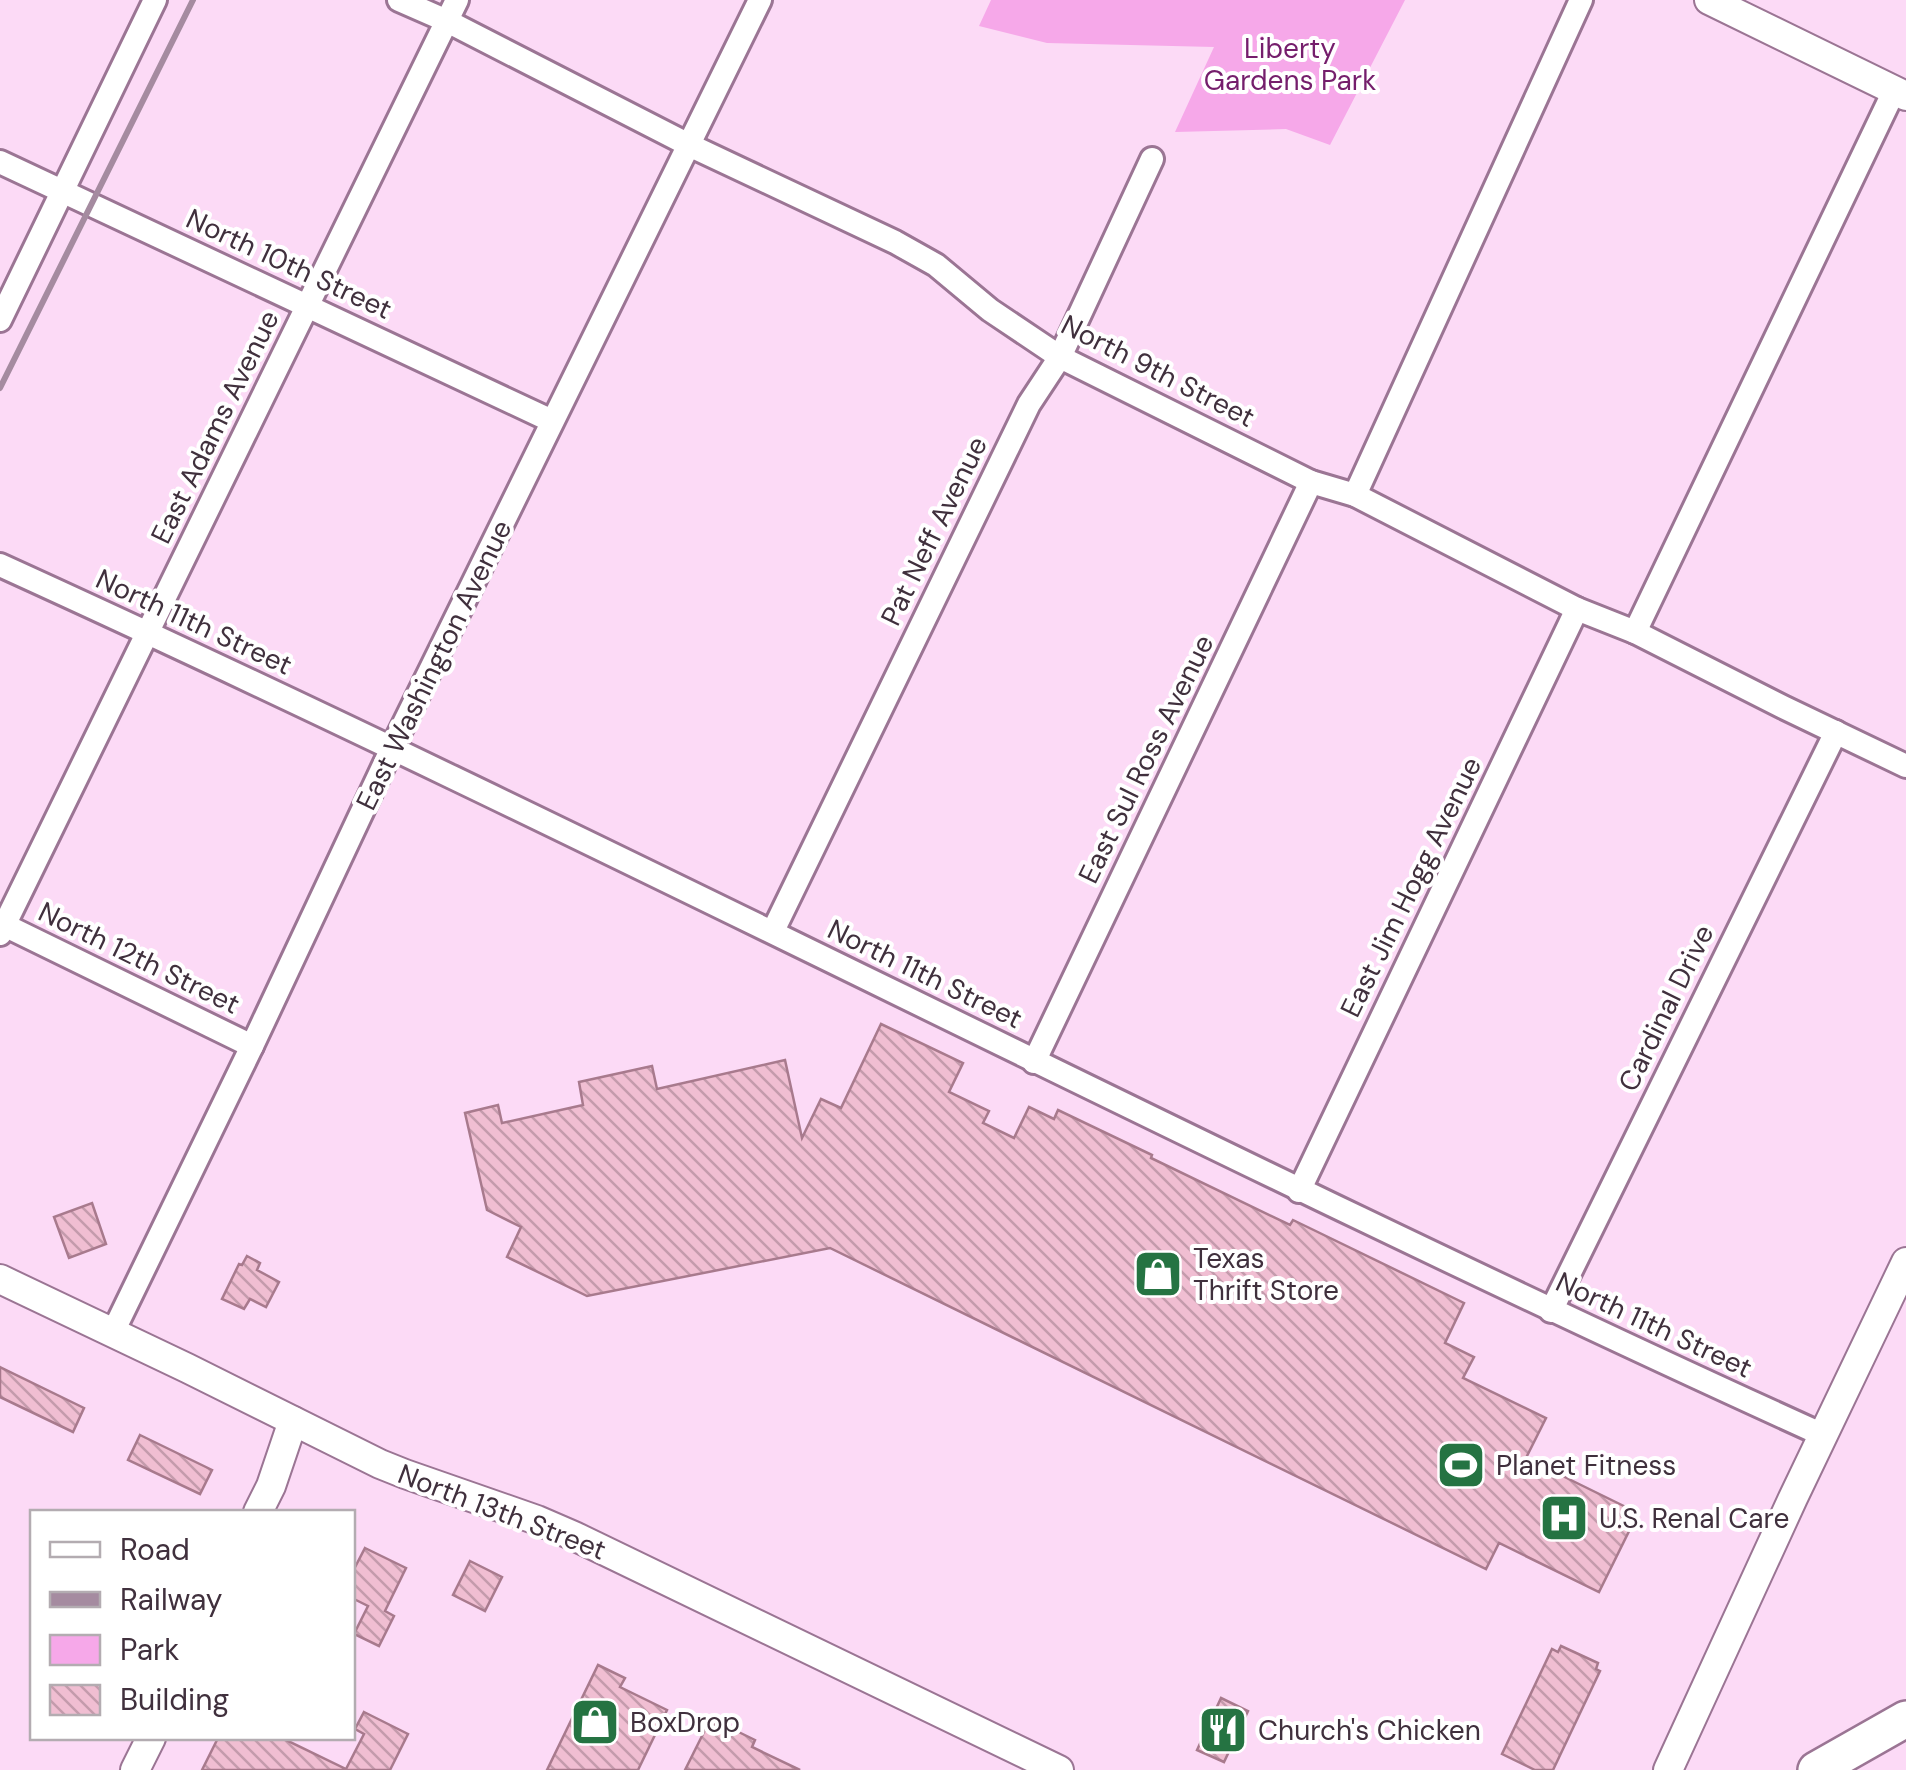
<svg xmlns="http://www.w3.org/2000/svg" width="1906" height="1770" font-family="'DM Sans',sans-serif">
	<style>
		.park { fill: #f6a8e9 }
		.building { fill: url(#building-back-hatch); stroke: #a87a8d; stroke-width: 2.5 }
		.lines { fill: none; stroke-linecap: round; stroke-linejoin: round }
		.minor-casing { stroke: #9b7594; stroke-width: 28 }
		.tertiary-casing { stroke: #9b7594; stroke-width: 32 }
		.primary-casing { stroke: #9b7594; stroke-width: 40 }
		.minor { stroke: #fff; stroke-width: 22 }
		.tertiary { stroke: #fff; stroke-width: 28 }
		.primary { stroke: #fff; stroke-width: 35 }
		.rail { stroke: #a58ba0; stroke-width: 6 }
		.labels { text-anchor: middle; dominant-baseline: central; stroke-width: 8; stroke-linejoin: round; paint-order: stroke }
		.park-label { font-size: 28px; fill: #751e6c; stroke: #fff }
		.street-label { font-size: 28px; fill: #40303d; stroke: #fff }
		.poi-label { font-size: 28px; fill: #40303d; stroke: #fff; text-anchor: start }
	</style>
	<defs>
		<pattern id="building-back-hatch" width="6" height="6" patternUnits="userSpaceOnUse" patternTransform="scale(2.5)"><rect width="6" height="6" fill="#f0bed2"/><path d="M-1 5l2 2M0 0l6 6M5-1l2 2" fill="none" stroke="#c49bac"/></pattern>
	</defs>
	<rect width="100%" height="100%" fill="#fcdaf6"/>
	<polygon class="park" points="991,0 1405,0 1330,145 1286,129 1175,132 1214,47 1047,43 979,26"/>
	<g class="building">
		<polygon points="881,1024 963,1063 949,1092 989,1111 983,1123 1014,1138 1029,1107 1054,1119 1058,1110 1152,1155 1151,1158 1290,1225 1293,1220 1464,1303 1445,1343 1474,1357 1463,1378 1546,1418 1526,1458 1638,1513 1599,1592 1499,1543 1486,1569 830,1248 587,1296 507,1257 521,1227 487,1210 465,1113 498,1105 502,1123 583,1105 579,1082 652,1066 657,1089 785,1060 802,1138 821,1099 841,1108"/>
		<polygon points="92,1203 106,1244 69,1258 54,1217"/>
		<polygon points="247,1256 260,1263 257,1270 279,1282 266,1307 250,1299 244,1309 222,1299 239,1264 242,1265"/>
		<polygon points="0,1367 84,1408 73,1432 0,1397"/>
		<polygon points="140,1435 212,1470 200,1494 128,1460"/>
		<polygon points="365,1548 406,1568 385,1611 394,1616 379,1646 354,1634 368,1606 352,1598 352,1573"/>
		<polygon points="470,1561 502,1577 485,1611 453,1595"/>
		<polygon points="1561,1646 1598,1663 1596,1669 1600,1671 1553,1770 1535,1770 1502,1754 1552,1649 1558,1652"/>
		<polygon points="598,1665 625,1678 620,1687 667,1710 638,1770 547,1770"/>
		<polygon points="1221,1698 1248,1711 1224,1762 1197,1750"/>
		<polygon points="364,1712 408,1734 390,1770 202,1770 218,1738 282,1738 346,1769 364,1734 355,1729"/>
		<polygon points="716,1721 755,1740 752,1747 800,1770 685,1770 707,1726 712,1729"/>
	</g>
	<g class="lines">
		<g class="minor-casing">
			<g id="minor">
				<polyline points="399,0 447,21 689,145 895,242 936,265 990,310 1060,357 1311,482 1355,495 1577,609 1635,632 1783,707 1906,766"/>
				<polyline points="0,162 552,421"/>
				<polyline points="0,320 155,0"/>
				<polyline points="1355,495 1581,0"/>
				<path d="M0 565C613 844 1210 1157 1823 1435"/>
				<polyline points="1635,632 1894,91"/>
				<polyline points="0,923 252,1046"/>
				<polyline points="773,931 1029,404 1060,357 1152,159"/>
				<polyline points="0,934 457,0"/>
				<polyline points="1034,1062 1311,482"/>
				<polyline points="1299,1191 1577,609"/>
				<polyline points="1551,1311 1836,732"/>
				<polyline points="113,1332 252,1046 392,748 760,0"/>
			</g>
		</g>
		<g class="tertiary-casing">
			<g id="tertiary">
				<polyline points="1709,0 1906,96"/>
				<polyline points="0,1279 187,1368 380,1464 405,1474 537,1520 574,1536 1059,1770"/>
				<polyline points="258,1512 271,1486 293,1421"/>
				<polyline points="135,1770 151,1738"/>
				<polyline points="1668,1770 1793,1498 1906,1262"/>
			</g>
		</g>
		<g class="primary-casing">
			<polyline id="primary" points="1816,1770 1906,1719"/>
		</g>
		<use href="#minor" class="minor"/>
		<use href="#tertiary" class="tertiary"/>
		<use href="#primary" class="primary"/>
		<polyline class="rail" points="0,388 193,0"/>
	</g>
	<defs>
		<g id="shop-square" transform="scale(2.5)"><rect x="-9" y="-9" width="18" height="18" rx="4" fill="#257342" stroke="#fff"/><path d="M-5-2.5h2.3a2.7 3.5 0 0 1 5.4 0H5L5.5 6h-11ZM-1.5-2.5h3a1.5 2.3 0 0 0-3 0Z" fill="#fff"/></g>
		<g id="stadium-square" transform="scale(2.5)"><rect x="-9" y="-9" width="18" height="18" rx="4" fill="#257342" stroke="#fff"/><path d="M0-5a6.5 5 0 1 0 0 10a6.5 5 0 1 0 0-10ZM-3.5-1.8h7v3.6h-7Z" fill="#fff"/></g>
		<g id="hospital-square" transform="scale(2.5)"><rect x="-9" y="-9" width="18" height="18" rx="4" fill="#257342" stroke="#fff"/><path d="M-5-5h3v3.5h4V-5h3V5h-3V1.5h-4V5h-3Z" fill="#fff"/></g>
		<g id="restaurant-square" transform="scale(2.5)"><rect x="-9" y="-9" width="18" height="18" rx="4" fill="#257342" stroke="#fff"/><path d="M-5-6h1v4h1v-4h1v4h1v-4h1v5L-1.5 .5V6h-2V.5L-5-1ZM5-6V6H3V1.5H1.5Q1.5-4 5-6Z" fill="#fff"/></g>
	</defs>
	<g fill-rule="evenodd">
		<use href="#shop-square" x="1158" y="1274"/>
		<use href="#stadium-square" x="1461" y="1465"/>
		<use href="#hospital-square" x="1564" y="1518"/>
		<use href="#shop-square" x="595" y="1722"/>
		<use href="#restaurant-square" x="1223" y="1730"/>
	</g>
	<g class="labels">
		<g class="park-label">
			<text x="1290" y="48">Liberty<tspan x="1290" dy="32">Gardens Park</tspan></text>
		</g>
		<g class="street-label">
			<text transform="translate(289 264) rotate(25)">North 10th Street</text>
			<text transform="translate(1158 371) rotate(27)">North 9th Street</text>
			<text transform="translate(215 427) rotate(-64)">East Adams Avenue</text>
			<text transform="translate(934 531) rotate(-64)">Pat Neff Avenue</text>
			<text transform="translate(194 622) rotate(25)">North 11th Street</text>
			<text transform="translate(434 665) rotate(-64)">East Washington Avenue</text>
			<text transform="translate(1146 759) rotate(-64)">East Sul Ross Avenue</text>
			<text transform="translate(1411 887) rotate(-64)">East Jim Hogg Avenue</text>
			<text transform="translate(139 958) rotate(26)">North 12th Street</text>
			<text transform="translate(925 974) rotate(26)">North 11th Street</text>
			<text transform="translate(1666 1008) rotate(-64)">Cardinal Drive</text>
			<text transform="translate(1654 1325) rotate(25)">North 11th Street</text>
			<text transform="translate(502 1512) rotate(21)">North 13th Street</text>
		</g>
		<g class="poi-label">
			<text x="1193" y="1258">Texas<tspan x="1193" dy="32">Thrift Store</tspan></text>
			<text x="1496" y="1465">Planet Fitness</text>
			<text x="1599" y="1518">U.S. Renal Care</text>
			<text x="630" y="1722">BoxDrop</text>
			<text x="1258" y="1730">Church's Chicken</text>
		</g>
	</g>
	<rect x="30" y="1510" width="325" height="230" fill="#ffffff" stroke="#b3acb1" stroke-width="2.5"/>
	<rect x="50" y="1542" width="50" height="15" fill="#ffffff" stroke="#b3acb1" stroke-width="2.5"/>
	<text x="120" y="1560" font-size="30" fill="#40303d">Road</text>
	<rect x="50" y="1592" width="50" height="15" fill="#a58ba0" stroke="#b3acb1" stroke-width="2.5"/>
	<text x="120" y="1610" font-size="30" fill="#40303d">Railway</text>
	<rect x="50" y="1635" width="50" height="30" fill="#f6a8e9" stroke="#b3acb1" stroke-width="2.5"/>
	<text x="120" y="1660" font-size="30" fill="#40303d">Park</text>
	<rect x="50" y="1685" width="50" height="30" fill="url(#building-back-hatch)" stroke="#b3acb1" stroke-width="2.5"/>
	<text x="120" y="1710" font-size="30" fill="#40303d">Building</text>
</svg>
